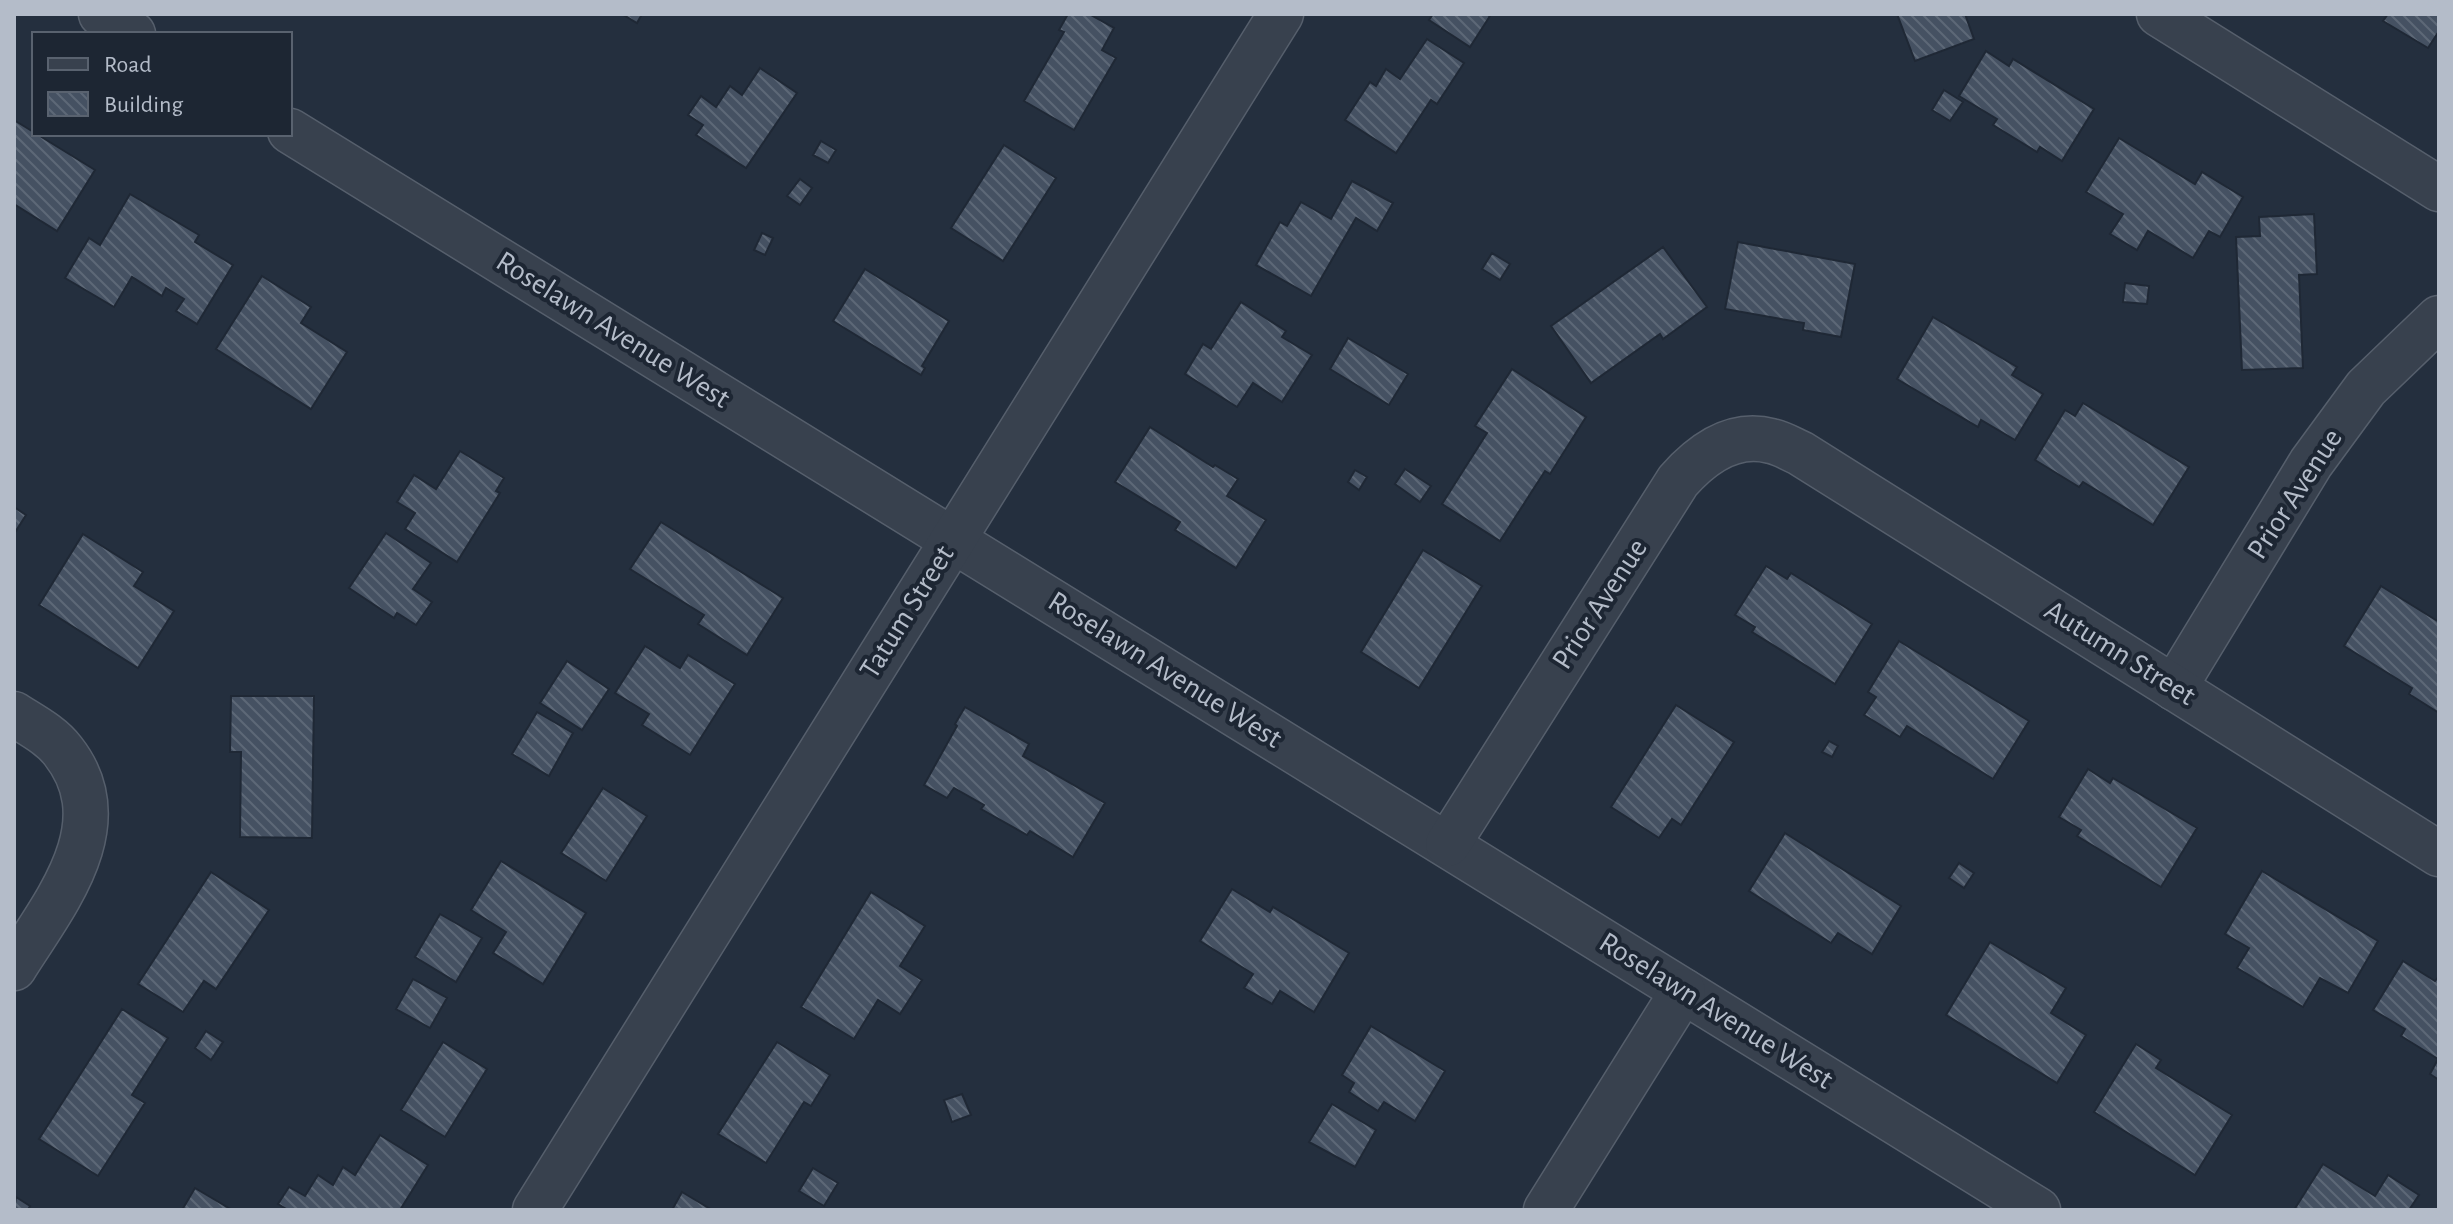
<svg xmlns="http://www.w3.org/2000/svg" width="2453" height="1224" font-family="'Alegreya Sans',sans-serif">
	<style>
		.building { fill: url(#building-back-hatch); stroke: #1f2835; stroke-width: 2 }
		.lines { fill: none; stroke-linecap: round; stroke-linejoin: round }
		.minor-casing { stroke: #565f6c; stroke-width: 47 }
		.minor { stroke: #38414e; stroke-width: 44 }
		.labels { text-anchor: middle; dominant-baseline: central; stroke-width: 8; stroke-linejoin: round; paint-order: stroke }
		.street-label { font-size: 30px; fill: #b4bcc9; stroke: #1d2633 }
	</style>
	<defs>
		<pattern id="building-back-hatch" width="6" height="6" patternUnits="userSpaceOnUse" patternTransform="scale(2)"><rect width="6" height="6" fill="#455162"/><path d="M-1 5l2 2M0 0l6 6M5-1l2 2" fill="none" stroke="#5d6877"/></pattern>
	</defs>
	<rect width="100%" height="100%" fill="#242f3e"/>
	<g class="building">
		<polygon points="622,14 642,14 637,23"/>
		<polygon points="1068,14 1089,14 1114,28 1102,50 1116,58 1074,130 1024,101 1064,32 1059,30"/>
		<polygon points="1433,14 1486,14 1490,16 1470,47 1429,20"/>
		<polygon points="1897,14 1965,14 1974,39 1915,61"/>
		<polygon points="2388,14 2439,14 2439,31 2428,48 2383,21"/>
		<polygon points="1427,39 1464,63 1437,104 1431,100 1396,153 1345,120 1370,82 1376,86 1386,69 1400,79"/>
		<polygon points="1986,51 2009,66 2013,59 2094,109 2062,161 2040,147 2037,152 1993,125 1997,119 1959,96"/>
		<polygon points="760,68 797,93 746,168 696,135 703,125 688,115 701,96 716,107 730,86 742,95"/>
		<polygon points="1944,90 1963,102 1950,121 1932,110"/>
		<polygon points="14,120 95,170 57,231 14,204"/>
		<polygon points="2119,138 2195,184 2202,172 2243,197 2220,237 2209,231 2193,258 2148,231 2137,250 2110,234 2123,214 2086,192"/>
		<polygon points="821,141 836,150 828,163 813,155"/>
		<polygon points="1004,145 1056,178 1003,261 951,228"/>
		<polygon points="800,179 812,188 800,205 787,196"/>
		<polygon points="1352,181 1393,203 1377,231 1356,218 1311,296 1256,265 1280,222 1287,226 1301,202 1331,219"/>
		<polygon points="130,194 199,235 195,242 233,265 197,324 176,311 184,299 166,288 162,296 132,277 114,307 65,278 89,238 100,245"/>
		<polygon points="2314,214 2317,274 2299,275 2303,368 2242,370 2236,237 2260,236 2259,217"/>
		<polygon points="762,233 773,238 765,255 754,250"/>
		<polygon points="1738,242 1855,264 1841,337 1803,330 1804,323 1725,309"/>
		<polygon points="1663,247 1707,307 1663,339 1660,334 1591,383 1551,326"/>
		<polygon points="1492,253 1510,264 1500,280 1482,269"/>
		<polygon points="865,269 949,321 922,366 925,368 921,375 833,321"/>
		<polygon points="262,276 311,307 301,323 347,352 311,409 216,349"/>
		<polygon points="2125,283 2149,286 2147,304 2123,302"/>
		<polygon points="1241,302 1286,331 1282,337 1312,355 1282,402 1253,383 1237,407 1185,374 1203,344 1211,349"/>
		<polygon points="1933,317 2017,367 2012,375 2043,394 2015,440 1981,420 1978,427 1897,379"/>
		<polygon points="1348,338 1408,374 1389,405 1330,369"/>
		<polygon points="1512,369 1586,417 1550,474 1545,471 1500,541 1442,504 1487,433 1475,426"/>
		<polygon points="2083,403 2189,467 2153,525 2083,482 2079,487 2035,460 2065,410 2075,416"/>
		<polygon points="1150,427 1213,467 1215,465 1238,479 1227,496 1266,520 1236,568 1175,530 1180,522 1115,482"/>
		<polygon points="460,451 504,478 496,491 500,493 457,562 405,529 415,513 397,502 414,475 436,489"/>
		<polygon points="1405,469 1431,486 1420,502 1395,484"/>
		<polygon points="1355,470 1367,477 1359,490 1348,482"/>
		<polygon points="14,507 26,515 14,534"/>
		<polygon points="661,522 783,598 747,655 698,624 704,615 630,569"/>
		<polygon points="386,533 431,563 413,589 432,602 416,625 397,613 394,618 349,588"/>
		<polygon points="83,534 143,572 134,586 174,611 138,668 39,605"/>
		<polygon points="1423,550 1482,586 1419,688 1361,652"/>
		<polygon points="1766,566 1787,579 1791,573 1872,624 1835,684 1752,632 1755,627 1735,615"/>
		<polygon points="2381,586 2439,622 2439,713 2409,694 2412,688 2344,646"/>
		<polygon points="1899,641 2029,721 1993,779 1907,726 1900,737 1864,715 1876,697 1868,692"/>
		<polygon points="645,646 680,668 688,655 735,684 690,755 642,725 649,714 615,693"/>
		<polygon points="567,661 609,689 582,730 540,703"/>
		<polygon points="231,696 314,696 312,838 240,837 241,752 230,752"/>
		<polygon points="1676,705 1734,742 1681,825 1672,819 1659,838 1611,807"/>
		<polygon points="965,707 1029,744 1023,756 1105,803 1073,857 1030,831 1027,835 981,809 984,805 954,788 947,798 924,785 957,726 955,724"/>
		<polygon points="537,712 573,733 549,776 512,754"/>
		<polygon points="1829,741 1838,746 1832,757 1822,752"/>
		<polygon points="2088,769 2110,783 2113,778 2197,828 2161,887 2077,836 2081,830 2059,817"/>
		<polygon points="603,788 647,816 606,881 561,853"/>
		<polygon points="1785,833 1901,906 1872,954 1838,933 1831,943 1749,891"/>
		<polygon points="501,861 586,913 543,984 493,953 506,932 471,910"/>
		<polygon points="1959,863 1974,873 1964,888 1949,878"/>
		<polygon points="2262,871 2378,941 2348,993 2320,978 2303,1007 2237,968 2249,948 2225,934"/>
		<polygon points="211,872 269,910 216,989 204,981 183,1012 138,984"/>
		<polygon points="1232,889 1270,912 1273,907 1349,953 1314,1012 1280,991 1272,1004 1244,988 1253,974 1200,941"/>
		<polygon points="871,892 925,926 900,966 922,980 900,1014 878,1000 854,1039 801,1007"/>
		<polygon points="440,914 482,938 456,982 415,957"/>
		<polygon points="1990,942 2066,988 2051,1013 2086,1035 2057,1083 1946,1015"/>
		<polygon points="2403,961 2435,981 2439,976 2439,1080 2430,1074 2438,1059 2401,1036 2405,1029 2373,1010"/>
		<polygon points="413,979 447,998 430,1028 396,1009"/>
		<polygon points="122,1009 168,1038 132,1095 145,1103 98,1176 39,1139"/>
		<polygon points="1371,1026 1445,1071 1415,1121 1384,1102 1378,1111 1349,1092 1354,1083 1342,1075"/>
		<polygon points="206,1031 223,1042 211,1060 195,1048"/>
		<polygon points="443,1042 487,1069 445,1137 401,1110"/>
		<polygon points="777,1042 830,1075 811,1106 804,1102 766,1163 718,1134"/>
		<polygon points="2136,1044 2161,1060 2156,1068 2232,1115 2195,1175 2094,1112"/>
		<polygon points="962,1094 971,1115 952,1122 944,1100"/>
		<polygon points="1332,1104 1376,1130 1355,1167 1309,1142"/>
		<polygon points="380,1135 428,1165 400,1210 288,1210 278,1204 289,1187 305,1196 318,1175 333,1185 343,1167 355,1175"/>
		<polygon points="2323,1164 2375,1196 2388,1175 2419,1195 2409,1210 2294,1210"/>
		<polygon points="813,1168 838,1183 824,1206 799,1191"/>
		<polygon points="195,1188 232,1210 182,1210"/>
		<polygon points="682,1192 712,1210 672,1210"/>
		<polygon points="16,1197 30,1206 28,1210 14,1210"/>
	</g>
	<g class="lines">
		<g class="minor-casing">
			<g id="minor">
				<polyline points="101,14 133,34"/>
				<polyline points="2159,14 2439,189"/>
				<polyline points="290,131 2038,1210"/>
				<polyline points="2174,688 2311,463 2366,388 2439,318"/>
				<path d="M14 714C31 725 51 735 63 751 121 825 54 904 14 968"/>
				<path d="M1448 844 1678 481C1701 455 1733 431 1771 441 1781 443 1791 449 1800 453L2439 854"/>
				<polyline points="535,1210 1281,14"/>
				<polyline points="1546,1210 1683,991"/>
			</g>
		</g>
		<use href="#minor" class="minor"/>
	</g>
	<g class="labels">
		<g class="street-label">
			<text transform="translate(613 330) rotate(32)">Roselawn Avenue West</text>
			<text transform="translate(2295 494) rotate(-57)">Prior Avenue</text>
			<text transform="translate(1600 604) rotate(-57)">Prior Avenue</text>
			<text transform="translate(907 612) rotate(-58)">Tatum Street</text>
			<text transform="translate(2120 653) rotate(32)">Autumn Street</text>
			<text transform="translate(1165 670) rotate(32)">Roselawn Avenue West</text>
			<text transform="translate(1716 1011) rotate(32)">Roselawn Avenue West</text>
		</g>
	</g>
	<rect width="2453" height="1224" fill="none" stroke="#b4bcc9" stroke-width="32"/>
	<rect x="32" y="32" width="260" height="104" fill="#1d2633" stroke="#59626f" stroke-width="2"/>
	<rect x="48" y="58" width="40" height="12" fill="#38414e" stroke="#59626f" stroke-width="2"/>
	<text x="104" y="72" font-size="24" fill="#b4bcc9">Road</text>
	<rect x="48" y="92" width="40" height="24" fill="url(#building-back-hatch)" stroke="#59626f" stroke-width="2"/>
	<text x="104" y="112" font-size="24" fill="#b4bcc9">Building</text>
</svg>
